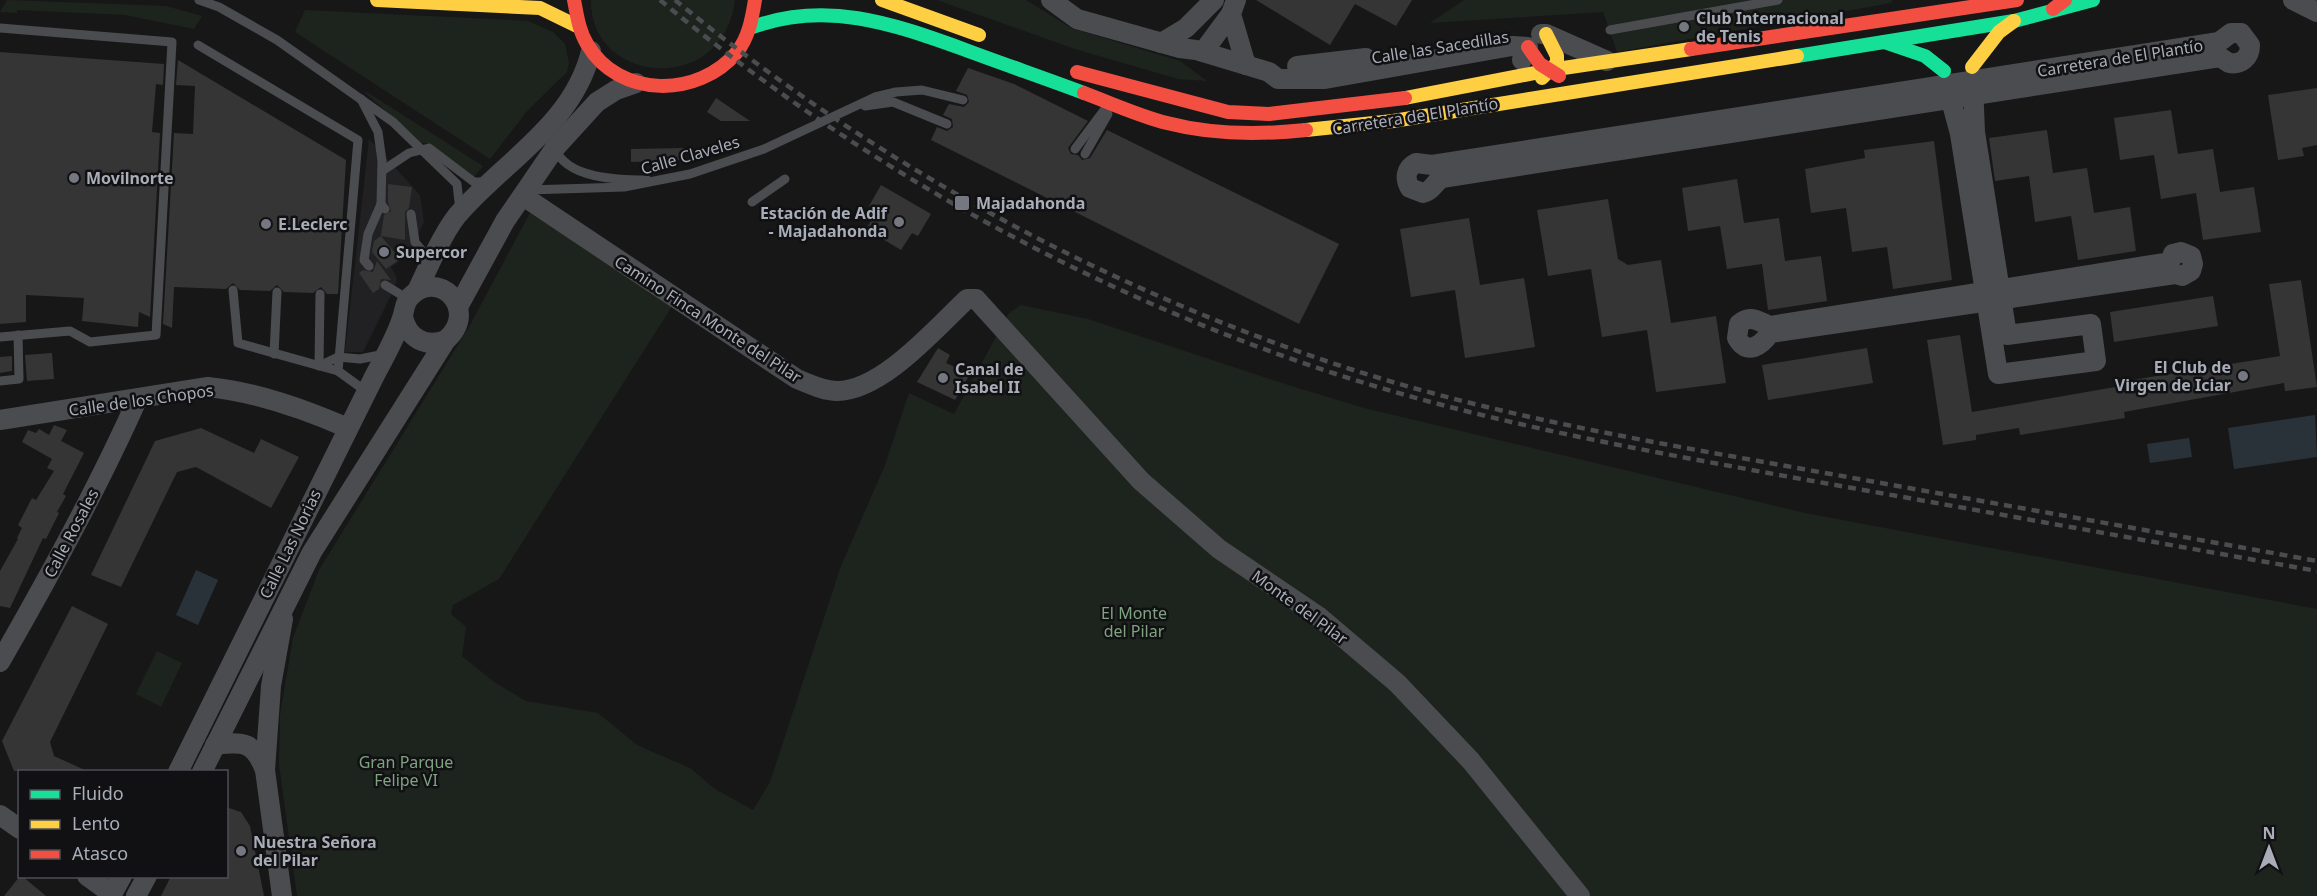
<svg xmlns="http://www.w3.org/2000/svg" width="2317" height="896" font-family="'Noto Sans',sans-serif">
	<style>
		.built { fill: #212123 }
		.green { fill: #1d241e }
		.water { fill: #2a3239 }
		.building { fill: #353536 }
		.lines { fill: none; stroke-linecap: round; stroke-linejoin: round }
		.lane { stroke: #4b4c50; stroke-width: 9 }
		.street { stroke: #4b4c50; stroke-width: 20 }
		.fast { stroke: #16e098; stroke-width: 14 }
		.slow { stroke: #ffcf43; stroke-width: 14 }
		.jam { stroke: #f24e42; stroke-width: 14 }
		.rail { stroke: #4b4c4f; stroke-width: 4.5; stroke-dasharray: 8 6; stroke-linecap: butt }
		.poi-dot { fill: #757880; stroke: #111113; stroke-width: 2 }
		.labels { text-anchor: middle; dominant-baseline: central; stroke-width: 5; stroke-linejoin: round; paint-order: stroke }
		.poi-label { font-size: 16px; font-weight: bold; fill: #a8adb8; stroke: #111113; text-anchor: start }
		.street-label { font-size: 16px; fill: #a8adb8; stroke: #111113 }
		.park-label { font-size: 16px; fill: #7fa381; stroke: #111113 }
	</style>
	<rect width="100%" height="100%" fill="#171717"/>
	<polygon class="built" points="369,139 420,195 424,222 407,256 391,267 397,278 395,287 363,352 345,352"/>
	<g class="green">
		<polygon points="7,0 166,6 202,16 194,29 125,15 17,10 17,13 0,12"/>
		<path d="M591 0H735C723 98 589 84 591 0Z"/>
		<polygon points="937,0 1026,0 1071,28 1180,61 1207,81 1178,79 1075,49"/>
		<polygon points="1464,0 1893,0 1891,3 1617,52 1603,12 1430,23"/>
		<polygon points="305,10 528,21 553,32 565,44 569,63 567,72 528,110 490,159 295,32"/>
		<polygon points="362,90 370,94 483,166 473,178 426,143 422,143"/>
		<polygon points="530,213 674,303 499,579 453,605 451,614 466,627 462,656 494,682 526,701 598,713 637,745 690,768 715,789 753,810 770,782 841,566 885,465 909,393 954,414 1009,313 1021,305 1088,319 1285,384 1364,408 1805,513 2317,609 2317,896 297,896 279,764 280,715 293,638 319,570 469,327"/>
		<polygon points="157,651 182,663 161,707 136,694"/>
	</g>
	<g class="water">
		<polygon points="2315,415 2317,457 2234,469 2228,428"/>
		<polygon points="2189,438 2192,457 2150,463 2147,444"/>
		<polygon points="196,570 218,580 198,625 176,615"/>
	</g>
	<g class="building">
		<polygon points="1256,0 1412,0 1396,26 1355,4 1330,45"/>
		<polygon points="0,52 164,64 163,85 156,84 152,132 160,133 150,317 139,312 138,327 82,321 84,298 26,295 26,322 0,324"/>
		<polygon points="178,60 346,160 338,294 327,294 321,287 313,293 284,292 277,285 270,291 240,290 233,283 226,289 174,287 172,328 163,324 174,133 193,134 195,86 176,85"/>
		<polygon points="968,68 1014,84 1088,121 1068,148 1071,154 1078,155 1082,160 1090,158 1107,130 1339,244 1299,324 931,140 937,127 947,131 953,127 952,119 943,115 949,104 964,107 969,102 967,95 956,91"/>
		<polygon points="2317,88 2317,145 2302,148 2304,156 2278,160 2268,95"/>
		<polygon points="716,98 750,121 721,121 707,112"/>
		<polygon points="2171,110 2178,154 2213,149 2220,192 2254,187 2261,232 2203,240 2196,193 2161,199 2154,155 2120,160 2114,118"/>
		<polygon points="2047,130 2053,173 2087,168 2094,213 2130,207 2136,251 2078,260 2071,216 2035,222 2029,176 1995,181 1989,138"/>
		<polygon points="1934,141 1952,280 1893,289 1887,247 1852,252 1846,208 1811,213 1805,169 1865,158 1864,150"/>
		<polygon points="684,148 684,160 631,162 631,149"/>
		<polygon points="1737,179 1744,223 1779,218 1785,261 1821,256 1827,301 1768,310 1762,264 1727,269 1720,226 1688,231 1682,188"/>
		<polygon points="388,184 412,187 409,208 405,212 405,240 381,236 400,259 386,269 372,252 374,241 381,236 384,215 391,211 388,202"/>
		<polygon points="881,185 931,214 918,236 912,233 901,250 866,229 877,211 869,206"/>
		<polygon points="1608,199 1618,259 1628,265 1661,260 1671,323 1716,316 1726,383 1656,392 1647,330 1602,337 1591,269 1548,276 1537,210"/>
		<polygon points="1469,218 1480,285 1524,278 1535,347 1465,358 1455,290 1411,297 1400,229"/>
		<polygon points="377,261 391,280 381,279 379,289 373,293 359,273 363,270 373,272"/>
		<polygon points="2301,280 2317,387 2285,391 2284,383 2124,412 2125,418 2020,435 2019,428 1976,435 1976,440 1943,445 1927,340 1960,335 1972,412 2121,386 2120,382 2280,356 2269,284"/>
		<polygon points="2213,296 2218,326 2114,342 2110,312"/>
		<polygon points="938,348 950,355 946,363 970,374 955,400 917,382"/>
		<polygon points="1867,348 1873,383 1768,400 1762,365"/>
		<polygon points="52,353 54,379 27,381 25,355"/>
		<polygon points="12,356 12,371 0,373 0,357"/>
		<polygon points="54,425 67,430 61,441 84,453 63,494 66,496 57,512 59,513 46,539 43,538 10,608 0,606 0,571 18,539 17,538 22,528 18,525 32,498 36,500 54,471 47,468 52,459 22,442 28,430 36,433 39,429 49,435"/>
		<polygon points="201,428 254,453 261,439 299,457 271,508 196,467 177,472 121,587 91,575 155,441"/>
		<polygon points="72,606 108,624 50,742 54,756 87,771 14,771 2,741"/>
		<polygon points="226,807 241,812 250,826 264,896 161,896 171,876 226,876"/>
		<polygon points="20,876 22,876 46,896 4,896"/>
	</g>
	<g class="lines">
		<g class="lane">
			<polyline points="199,0 219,7 277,40 393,122 457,184 460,211"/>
			<polyline points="0,28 172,42 156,335 90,342 70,331 0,337"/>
			<polyline points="1610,30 1778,0"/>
			<polyline points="198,45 358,140 338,371"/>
			<polyline points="361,99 378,132 382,161 381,204 385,209"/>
			<polyline points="865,106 893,102 947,124"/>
			<path d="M555 148C566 179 619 180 647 180"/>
			<polyline points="1075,149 1108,105"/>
			<polyline points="1085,154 1108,114"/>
			<polyline points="382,171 409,153 429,148 474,182 486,182"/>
			<polyline points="528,190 624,187 690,174 764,149 875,97 896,92 922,90 963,100"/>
			<polyline points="752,202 785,179"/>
			<polyline points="411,214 415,242 431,262"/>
			<polyline points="369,266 364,260 368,234 381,204"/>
			<polyline points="385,285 408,299"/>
			<polyline points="233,290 238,343 338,371 367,392"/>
			<polyline points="320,294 319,366 338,357 360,359 385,354"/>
			<polyline points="274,354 277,292"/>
			<polyline points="0,381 19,379 18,335"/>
		</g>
		<g class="street">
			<polyline points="1051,0 1077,19 1180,48 1196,50 1269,72 1278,79 1325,79 1512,46 1528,47 1522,60"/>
			<polyline points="1236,0 1231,14 1246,65"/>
			<polyline points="2293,0 2317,12"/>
			<path d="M2231 33H2241L2250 45C2250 58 2241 65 2229 63L2220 57 1442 178C1434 182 1433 191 1423 193L1410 188C1404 178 1406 168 1416 163L1432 165 2219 42Z"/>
			<polyline points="1541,34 1546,34 1607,61"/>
			<polyline points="1161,43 1186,28 1214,0"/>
			<polyline points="1203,52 1231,14"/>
			<polyline points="1297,66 1366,58"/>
			<polyline points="1948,89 1960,134 1998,374 2096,361 2091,324 2007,335 1975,132 1973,84"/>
			<path d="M523 196 797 379C810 384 823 391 837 391 882 391 936 328 967 299H976L1141 481 1219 549 1318 616 1397 683 1471 761 1580 896"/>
			<path d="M2181 252 2191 256 2193 264 2191 271 2182 276 2175 274 1770 333C1761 346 1747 356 1737 338L1739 324C1750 314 1758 321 1770 326L2170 262 2173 254Z"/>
			<path d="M417 291C428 268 445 227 462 210 508 159 574 122 591 51"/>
			<polyline points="458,307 505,221 555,148 597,102 616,90 636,83"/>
			<path d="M403 317C408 338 425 348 446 340"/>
			<path d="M0 420 208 387C257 392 304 409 348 428"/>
			<path d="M0 662C49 577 97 490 137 400"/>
			<path d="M215 745C244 741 254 742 265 770"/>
			<path d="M178 772 372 381C382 361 395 340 402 318 405 310 404 303 410 297 437 267 481 309 446 340L312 552 202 772"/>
			<polyline points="0,815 20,829"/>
			<polyline points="87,876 112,894"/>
			<polyline points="111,896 122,876"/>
			<polyline points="136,896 147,876"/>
			<polyline points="282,896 265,770 271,686 283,619"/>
		</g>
		<g class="fast">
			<path d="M750 28C825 0 891 23 963 49 1003 64 1044 78 1084 93"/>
			<polyline points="1884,42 1925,56 1944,71"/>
			<polyline points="1797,56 2014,21 2093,0"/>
		</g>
		<g class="slow">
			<polyline points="377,0 540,8 579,27"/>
			<polyline points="882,0 979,35"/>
			<polyline points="1972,67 1999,32 2014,21"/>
			<polyline points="1542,78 1557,63 1557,56 1546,34"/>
			<polyline points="1405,98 1550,70 1691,49"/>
			<polyline points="1306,130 1393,121 1797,56"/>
		</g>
		<g class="jam">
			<path d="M574 0C577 15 579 31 587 44 619 99 699 98 737 52 749 37 752 18 755 0"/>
			<polyline points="2053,9 2065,0"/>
			<polyline points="1528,47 1540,64 1559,76"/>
			<polyline points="1691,49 2017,0"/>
			<polyline points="1077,72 1228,112 1269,114 1405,98"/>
			<path d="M1084 93C1111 103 1139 116 1167 123 1213 135 1259 135 1306 130"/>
		</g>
		<g class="rail">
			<path d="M660 0C860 166 1090 294 1336 374 1490 424 1648 451 1807 480 1977 510 2147 541 2317 571"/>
			<path d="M675 0C872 161 1097 285 1338 365 1489 415 1647 441 1803 469 1975 500 2146 530 2317 561"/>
		</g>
	</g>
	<g class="poi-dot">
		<circle cx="1684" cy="27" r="6"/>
		<circle cx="74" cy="178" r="6"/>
		<rect x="954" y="195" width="16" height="16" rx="3"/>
		<circle cx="899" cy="222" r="6"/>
		<circle cx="266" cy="224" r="6"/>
		<circle cx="384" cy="252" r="6"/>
		<circle cx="2243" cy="376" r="6"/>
		<circle cx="943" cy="378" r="6"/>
		<circle cx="241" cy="851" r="6"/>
	</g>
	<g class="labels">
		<g class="poi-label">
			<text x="1696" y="18">Club Internacional<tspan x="1696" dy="18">de Tenis</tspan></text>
			<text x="86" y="178">Movilnorte</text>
			<text x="976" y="203">Majadahonda</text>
			<text x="887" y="213" text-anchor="end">Estación de Adif<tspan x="887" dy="18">- Majadahonda</tspan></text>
			<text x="278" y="224">E.Leclerc</text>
			<text x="396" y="252">Supercor</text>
			<text x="2231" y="367" text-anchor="end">El Club de<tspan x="2231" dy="18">Virgen de Iciar</tspan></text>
			<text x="955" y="369">Canal de<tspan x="955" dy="18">Isabel II</tspan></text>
			<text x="253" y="842">Nuestra Señora<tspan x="253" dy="18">del Pilar</tspan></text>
		</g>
		<g class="street-label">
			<text transform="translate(1440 47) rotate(-9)">Calle las Sacedillas</text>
			<text transform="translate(2120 58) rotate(-9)">Carretera de El Plantío</text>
			<text transform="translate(1415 116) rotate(-9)">Carretera de El Plantío</text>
			<text transform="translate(690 155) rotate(-16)">Calle Claveles</text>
			<text transform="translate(708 319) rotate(33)">Camino Finca Monte del Pilar</text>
			<text transform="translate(141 400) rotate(-8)">Calle de los Chopos</text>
			<text transform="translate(71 533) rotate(-62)">Calle Rosales</text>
			<text transform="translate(290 544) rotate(-64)">Calle Las Norias</text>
			<text transform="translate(1300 607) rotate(36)">Monte del Pilar</text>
		</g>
		<g class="park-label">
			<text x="1134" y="613">El Monte<tspan x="1134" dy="18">del Pilar</tspan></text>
			<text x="406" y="762">Gran Parque<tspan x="406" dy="18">Felipe VI</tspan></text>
		</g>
	</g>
	<rect x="18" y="770" width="210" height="108" fill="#111113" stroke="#4d4f55" stroke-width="1.5"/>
	<rect x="30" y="790" width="30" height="9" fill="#16e098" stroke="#4d4f55" stroke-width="1.5"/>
	<text x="72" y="800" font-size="18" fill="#a8adb8">Fluido</text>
	<rect x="30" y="820" width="30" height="9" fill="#ffcf43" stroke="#4d4f55" stroke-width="1.5"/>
	<text x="72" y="830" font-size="18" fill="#a8adb8">Lento</text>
	<rect x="30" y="850" width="30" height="9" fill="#f24e42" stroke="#4d4f55" stroke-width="1.5"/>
	<text x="72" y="860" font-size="18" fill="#a8adb8">Atasco</text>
	<g transform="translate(2269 848)" stroke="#111113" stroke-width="4.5" paint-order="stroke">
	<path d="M0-4.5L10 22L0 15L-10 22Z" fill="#a8adb8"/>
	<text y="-9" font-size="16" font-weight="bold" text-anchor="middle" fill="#a8adb8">N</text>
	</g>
</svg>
